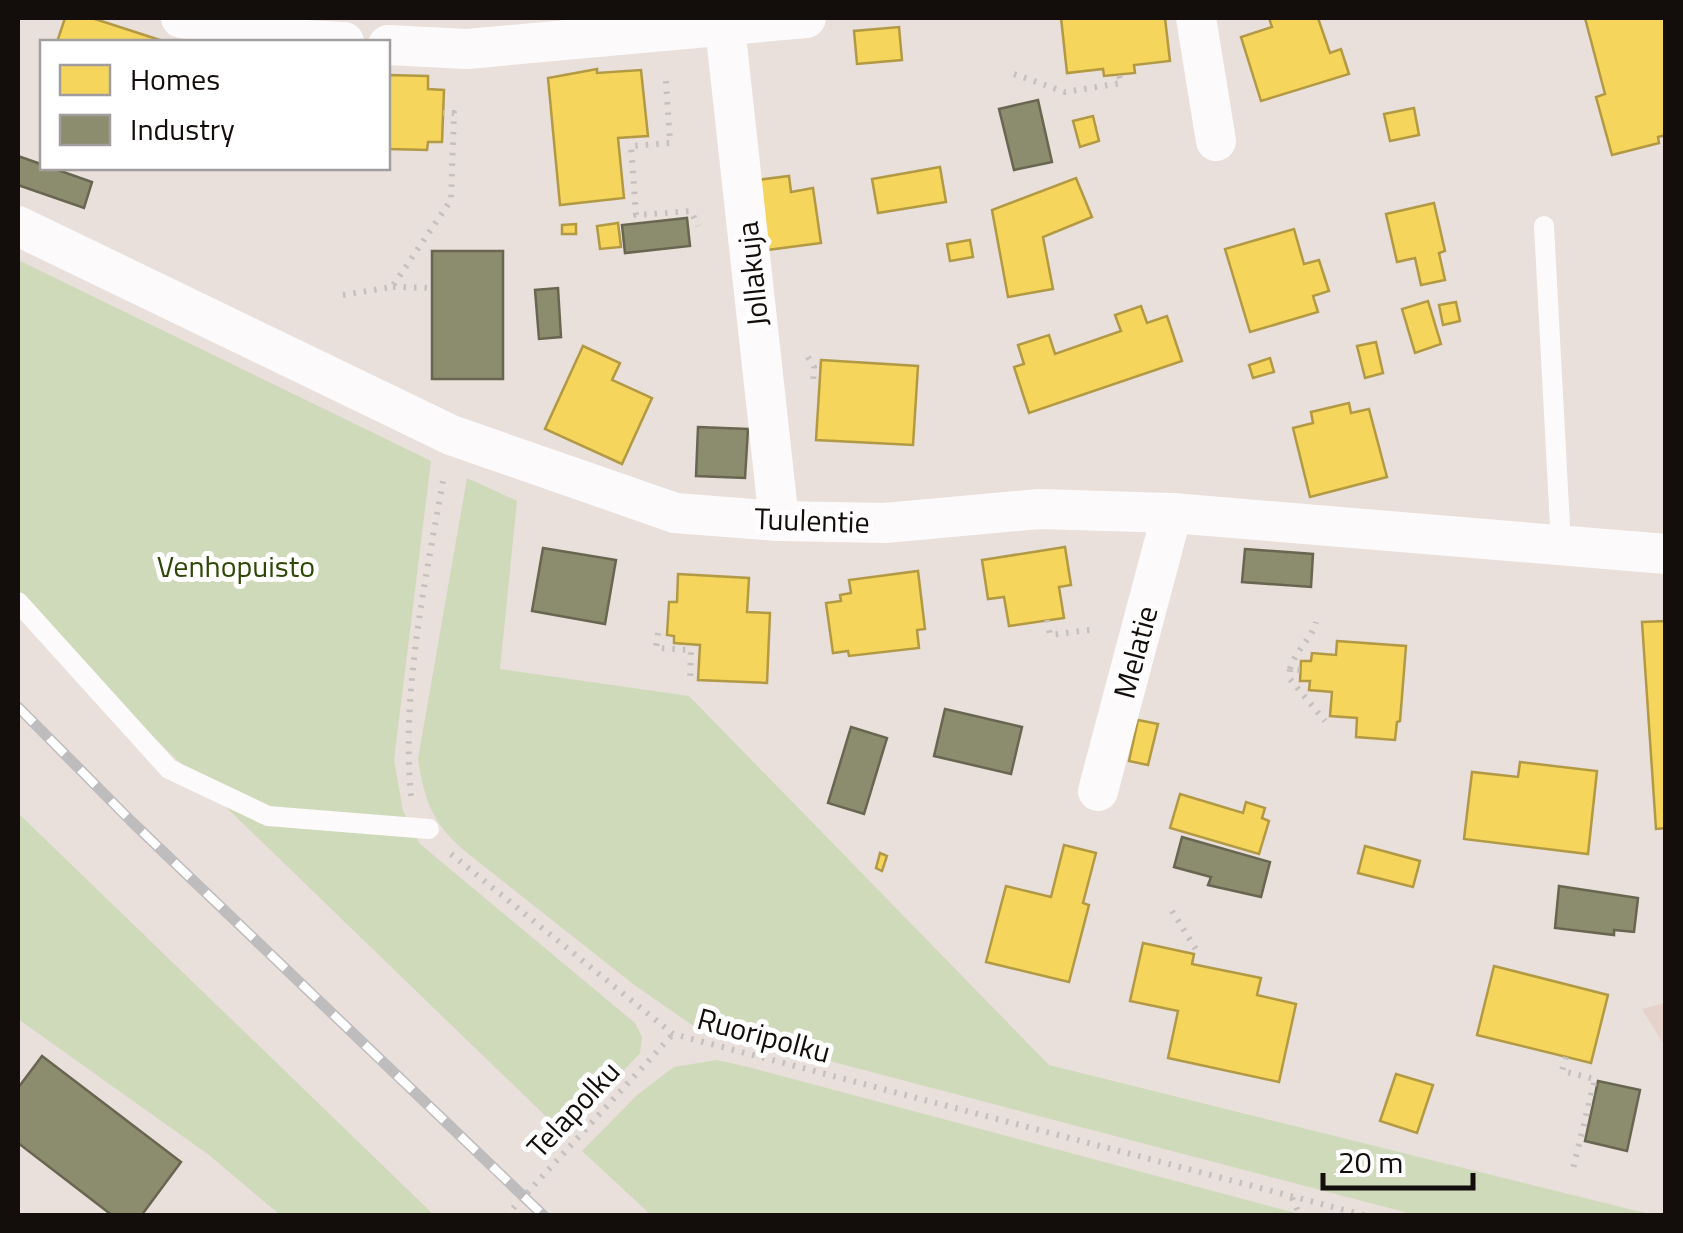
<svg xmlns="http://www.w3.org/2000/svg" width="1683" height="1233" font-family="'Titillium Web',sans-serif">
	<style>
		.built { fill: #e5d2ca }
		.green { fill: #cfdaba }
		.homes { fill: #f6d55c; stroke: #b29944; stroke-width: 2.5 }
		.industry { fill: #8c8c6e; stroke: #686650; stroke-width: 2.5 }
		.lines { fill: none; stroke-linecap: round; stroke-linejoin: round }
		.path { stroke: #c4c1bf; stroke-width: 6; stroke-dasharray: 2.5 8; stroke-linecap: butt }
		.service { stroke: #fcfafa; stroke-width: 20 }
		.minor { stroke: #fcfafa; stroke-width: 40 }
		.rail-casing { stroke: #bebcbc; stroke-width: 11 }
		.rail { stroke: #fff; stroke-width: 8; stroke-dasharray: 22; stroke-linecap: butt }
		.labels { text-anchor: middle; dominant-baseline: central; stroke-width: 10; stroke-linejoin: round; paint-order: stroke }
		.street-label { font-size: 30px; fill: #130d0b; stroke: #fff }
		.park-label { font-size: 30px; fill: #2f4808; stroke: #fff }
	</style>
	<rect width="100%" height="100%" fill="#e9dfdb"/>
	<polygon class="built" points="1665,1003 1666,1003 1665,1046 1642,1009"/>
	<g class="green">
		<polygon points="18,260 431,461 394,760 403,811 420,844 635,1023 642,1037 640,1053 564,1134 18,606"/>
		<path d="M467 478 517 501 500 669 689 696 1049 1065 1653 1215H1416L692 1025 633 984 466 852C432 823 425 802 418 759Z"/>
		<polygon points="18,813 434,1215 280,1215 209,1155 18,1019"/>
		<polygon points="717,1060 748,1067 1303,1215 651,1215 582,1151 637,1095 674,1067"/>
	</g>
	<g class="homes">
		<polygon points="65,18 92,18 166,42 57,42"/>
		<polygon points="1061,18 1165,18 1170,61 1134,65 1135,73 1104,76 1103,69 1067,73"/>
		<polygon points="1269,18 1318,18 1330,53 1341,49 1349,74 1261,101 1241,37 1272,27"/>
		<polygon points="1585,18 1666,18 1666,135 1658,137 1659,143 1612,155 1596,97 1605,94"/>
		<polygon points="899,27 902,60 857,64 854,31"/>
		<polygon points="597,69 597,73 641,70 648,136 618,138 624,198 560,205 548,78"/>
		<polygon points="388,75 428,76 428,89 444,90 442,142 428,142 427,150 388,149"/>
		<polygon points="1414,108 1419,135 1390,141 1384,114"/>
		<polygon points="1093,116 1099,141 1080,147 1073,121"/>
		<polygon points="940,167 946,202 878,213 872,179"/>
		<polygon points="789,176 791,192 813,188 821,243 767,250 757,180"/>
		<polygon points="1076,178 1092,217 1043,237 1053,289 1008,297 992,210"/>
		<polygon points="1434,203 1445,251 1439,253 1445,280 1421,285 1415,258 1397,262 1386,214"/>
		<polygon points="618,223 621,247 600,249 597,226"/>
		<polygon points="576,224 576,234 562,234 562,225"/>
		<polygon points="1294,229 1304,264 1319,260 1329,291 1313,296 1318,312 1250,332 1225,249"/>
		<polygon points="970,240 973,257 950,261 947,244"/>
		<polygon points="1428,301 1441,344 1415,353 1402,309"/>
		<polygon points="1456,302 1460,321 1443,325 1439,305"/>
		<polygon points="1141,306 1147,323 1167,316 1182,361 1029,413 1014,367 1024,364 1018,345 1049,335 1055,354 1121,331 1115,315"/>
		<polygon points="1376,342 1383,373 1365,378 1357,346"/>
		<polygon points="583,346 620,363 612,380 652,398 622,464 545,429"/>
		<polygon points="1270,358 1274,372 1253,378 1249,365"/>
		<polygon points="821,360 918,366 913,445 816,440"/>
		<polygon points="1349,403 1351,413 1369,409 1387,477 1310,497 1293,428 1313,423 1311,412"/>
		<polygon points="1065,547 1071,585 1059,587 1064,618 1009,626 1004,597 988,599 982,560"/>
		<polygon points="918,571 925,629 917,630 919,648 849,656 848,651 833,653 826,603 841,601 840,595 851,593 849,580"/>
		<polygon points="678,574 749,578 747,612 770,613 767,683 698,680 700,645 674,643 674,636 667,635 669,602 677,602"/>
		<polygon points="1666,621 1666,828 1656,829 1642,622"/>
		<polygon points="1337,641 1406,646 1400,721 1397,722 1395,740 1356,737 1357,718 1330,716 1332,692 1309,690 1310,681 1300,681 1301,661 1311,661 1312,653 1336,655"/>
		<polygon points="1138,720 1158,724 1148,765 1129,761"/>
		<polygon points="1520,762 1597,771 1588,854 1464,839 1472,772 1518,777"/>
		<polygon points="1180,794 1243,813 1246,802 1265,808 1262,818 1269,821 1259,854 1170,828"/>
		<polygon points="1064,845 1096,853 1083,903 1089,905 1069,982 986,962 1006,886 1051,897"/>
		<polygon points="1365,846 1420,861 1413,887 1358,873"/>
		<polygon points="880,853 887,856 882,871 876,868"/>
		<polygon points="1143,943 1194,954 1192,964 1261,978 1257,995 1296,1004 1279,1082 1168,1058 1178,1011 1130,1001"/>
		<polygon points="1494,966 1608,995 1591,1063 1477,1035"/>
		<polygon points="1396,1074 1433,1085 1417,1133 1380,1121"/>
	</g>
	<g class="industry">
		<polygon points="1038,100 1052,162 1014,170 999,109"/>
		<polygon points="18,156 92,182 84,208 18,185"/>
		<polygon points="687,218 690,246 625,253 622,225"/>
		<rect x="432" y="251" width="71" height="128"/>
		<polygon points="558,288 561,337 539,339 535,290"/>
		<polygon points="698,427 748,429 745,478 696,476"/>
		<polygon points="543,548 616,560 605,624 532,611"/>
		<polygon points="1245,549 1313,554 1311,587 1242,582"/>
		<polygon points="945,709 1022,727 1011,774 934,756"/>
		<polygon points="851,727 887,738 864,814 828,803"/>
		<polygon points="1182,837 1270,862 1261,897 1208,885 1211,877 1174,867"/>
		<polygon points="1559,886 1638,898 1634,932 1614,930 1614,935 1555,928"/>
		<polygon points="42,1056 181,1162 141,1216 113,1216 18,1143 18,1088"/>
		<polygon points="1598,1081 1640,1090 1627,1151 1585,1141"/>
	</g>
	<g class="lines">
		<g class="path">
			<polyline points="1014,74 1065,92 1121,83 1119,75"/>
			<polyline points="666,81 670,143 631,146 636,215 691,211 698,226"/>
			<polyline points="393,287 432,288"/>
			<polyline points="343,295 392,287 451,200 454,113 443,113"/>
			<polyline points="808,357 814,367 813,383"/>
			<polyline points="1047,620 1050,635 1097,629"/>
			<polyline points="658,633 656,648 691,650 690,680"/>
			<path d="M1290 669C1295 651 1311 640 1316 622"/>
			<polyline points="1300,670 1290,669 1289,678 1325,721"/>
			<path d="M411 796C401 694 425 582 443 481"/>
			<polyline points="451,854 673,1034 1367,1216"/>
			<polyline points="1172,911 1197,951"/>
			<polyline points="1566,1057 1562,1071 1595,1079 1572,1173"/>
			<polyline points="1292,1198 1300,1216"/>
			<polyline points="506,1216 673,1034"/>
		</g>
		<g class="service">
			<polyline points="1544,226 1561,545"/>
			<polyline points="18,602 169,769 268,816 429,829"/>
		</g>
		<g class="minor">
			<polyline points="181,18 287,39 344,42"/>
			<polyline points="1196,18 1216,141"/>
			<polyline points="725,27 779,521"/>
			<polyline points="388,45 467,49 806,18"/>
			<polyline points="18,226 451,435 675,513 779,521 885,523 1039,509 1172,513 1666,554"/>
			<polyline points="1098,791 1172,513"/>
		</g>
		<g class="rail-casing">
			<polyline id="rail" points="18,707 131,821 544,1216"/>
		</g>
		<use href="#rail" class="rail"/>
	</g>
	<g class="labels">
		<g class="street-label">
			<text transform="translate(752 274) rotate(-96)">Jollakuja</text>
			<text transform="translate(812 520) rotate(2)">Tuulentie</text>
			<text transform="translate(1135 652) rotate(-75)">Melatie</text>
			<text transform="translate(764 1035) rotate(15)">Ruoripolku</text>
			<text transform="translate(573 1109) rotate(-47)">Telapolku</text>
		</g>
		<g class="park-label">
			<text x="236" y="566">Venhopuisto</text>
		</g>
	</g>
	<rect width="1683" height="1233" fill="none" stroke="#130d0b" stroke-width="40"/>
	<rect x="40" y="40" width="350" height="130" fill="#ffffff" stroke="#a19e9d" stroke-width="2.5"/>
	<rect x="60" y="65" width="50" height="30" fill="#f6d55c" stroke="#a19e9d" stroke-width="2.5"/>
	<text x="130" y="90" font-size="30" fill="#130d0b">Homes</text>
	<rect x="60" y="115" width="50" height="30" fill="#8c8c6e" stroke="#a19e9d" stroke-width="2.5"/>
	<text x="130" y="140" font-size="30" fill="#130d0b">Industry</text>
	<path d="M1323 1173v15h150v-15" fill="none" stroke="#130d0b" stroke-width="5"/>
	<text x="1338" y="1173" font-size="30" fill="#130d0b" stroke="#ffffff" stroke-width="8" paint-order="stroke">20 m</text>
</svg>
